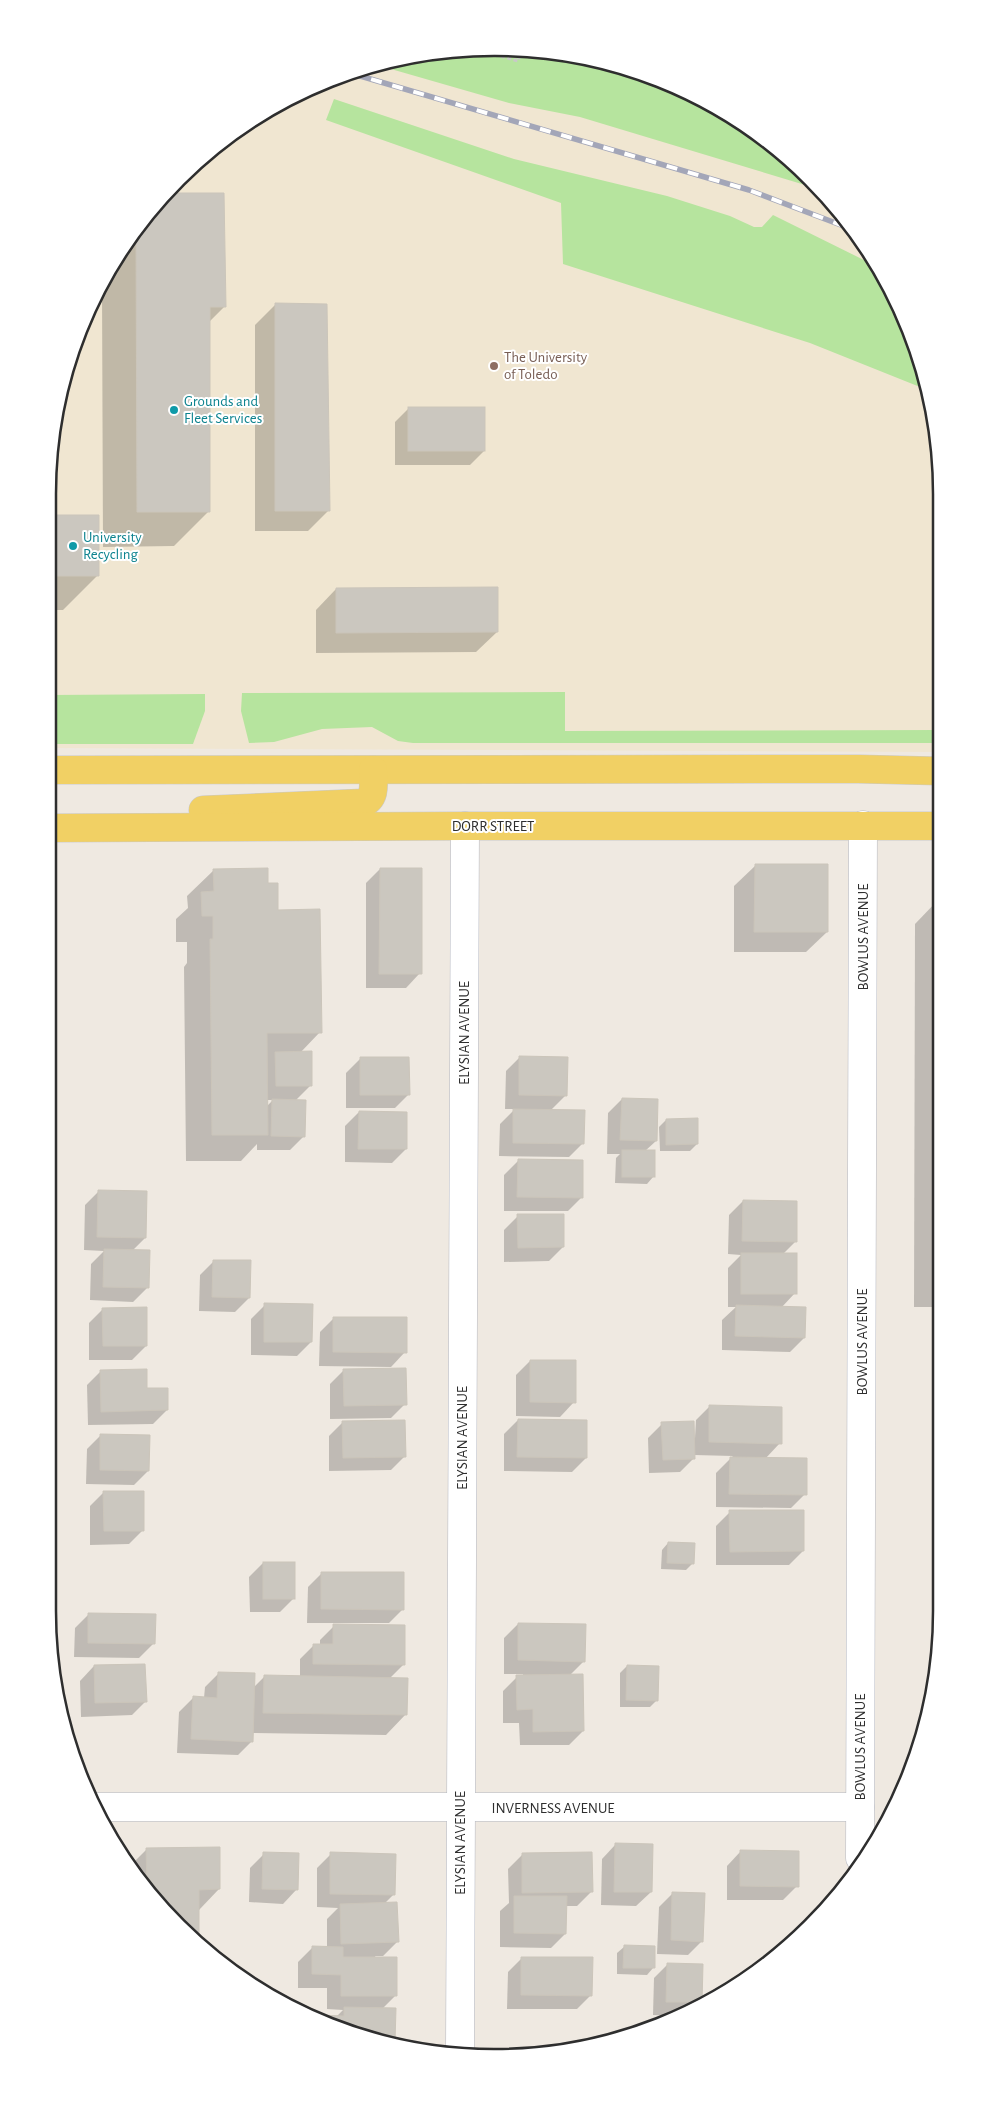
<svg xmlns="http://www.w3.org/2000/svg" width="989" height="2105" font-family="'Alegreya Sans',sans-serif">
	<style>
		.education { fill: #f0e6d1 }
		.green { fill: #b6e49e }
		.shadow { fill: #0003; fill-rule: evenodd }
		.building { fill: #cbc7bf; stroke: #cbc5ba }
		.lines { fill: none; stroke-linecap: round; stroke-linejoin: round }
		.minor-casing { stroke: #b4b7c1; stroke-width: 29 }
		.major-casing { stroke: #c9c9c9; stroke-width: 29 }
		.path { stroke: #c9c9c9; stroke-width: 3; stroke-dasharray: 4 2.5; stroke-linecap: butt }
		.minor { stroke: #fff; stroke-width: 28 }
		.major { stroke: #f1d064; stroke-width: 28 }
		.rail-casing { stroke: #a3a6b8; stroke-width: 5.5 }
		.rail { stroke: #fff; stroke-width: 4; stroke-dasharray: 11; stroke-linecap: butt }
		.education-dot { fill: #8d6e63; stroke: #fff; stroke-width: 2 }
		.culture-dot { fill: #0f9aa8; stroke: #fff; stroke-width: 2 }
		.labels { text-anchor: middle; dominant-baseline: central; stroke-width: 4; stroke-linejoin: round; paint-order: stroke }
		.education-label { font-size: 15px; fill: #785e54; stroke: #fff; text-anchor: start }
		.culture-label { font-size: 15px; fill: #0d838f; stroke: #fff; text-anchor: start }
		.street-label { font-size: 15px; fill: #2e2e2e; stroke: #fff }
		.rim { fill: none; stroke: #2e2e2e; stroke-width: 2.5 }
	</style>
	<rect width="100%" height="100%" fill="#efe9e1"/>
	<polygon class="education" points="494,48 581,56 665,81 766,140 849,222 907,323 938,436 939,752 48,748 48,494 56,408 81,324 123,246 178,179 246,123 323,82 407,56"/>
	<g class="green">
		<polygon points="494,48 581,56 665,81 766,140 815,188 580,117 509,103 377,65 407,56"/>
		<polygon points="334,99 514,159 667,196 730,216 754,227 762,227 773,215 874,265 907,323 925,389 810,343 563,264 561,203 326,120"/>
		<polygon points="565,692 565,731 939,730 939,743 413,743 398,741 372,727 322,729 274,742 249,743 241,711 242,693"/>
		<polygon points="205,694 205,711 193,744 48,744 48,695"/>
	</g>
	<g class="shadow">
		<polygon points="165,194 223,194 224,307 209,322 209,511 174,546 103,547 102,286 123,246"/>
		<polygon points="276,304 328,511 308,531 255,531 255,325"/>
		<polygon points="409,408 484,451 470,465 395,465 395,422"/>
		<polygon points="48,491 49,517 98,575 63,610 48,610"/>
		<polygon points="336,589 497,632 476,652 316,653 316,610"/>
		<polygon points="755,866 827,932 806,952 734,952 734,886"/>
		<polygon points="380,869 420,973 406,988 366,988 366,883"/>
		<path d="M214 870 267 884 320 1032 300 1053 311 1085 295 1101 304 1136 290 1150H257V1144L241 1161H186L184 967 187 963V942H176V919L188 908 187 896ZM267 1100H273L267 1106Z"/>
		<polygon points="939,899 940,1307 914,1307 915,924"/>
		<polygon points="520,1057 566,1095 550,1111 583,1143 569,1157 499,1156 500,1124 515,1109 505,1109 506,1071"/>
		<polygon points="360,1059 409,1094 395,1108 346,1108 346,1073"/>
		<polygon points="622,1099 656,1141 645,1151 653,1177 647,1184 615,1183 616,1158 620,1154 607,1154 608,1113"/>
		<polygon points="359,1112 406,1149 392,1163 345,1162 345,1126"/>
		<polygon points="666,1120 697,1144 690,1151 660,1151 659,1127"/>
		<polygon points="518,1161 582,1197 568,1211 504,1211 504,1175"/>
		<polygon points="99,1191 145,1238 132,1251 147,1288 133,1302 90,1300 91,1264 104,1251 84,1250 85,1205"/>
		<polygon points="743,1201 795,1242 783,1254 795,1293 781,1308 804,1338 790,1352 722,1350 722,1320 736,1307 728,1307 728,1268 741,1255 728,1254 729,1215"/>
		<polygon points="518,1216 563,1247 549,1261 504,1262 504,1230"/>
		<polygon points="214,1261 249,1298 235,1312 199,1311 200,1275"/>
		<polygon points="265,1305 311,1342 297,1356 251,1355 251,1319"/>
		<polygon points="103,1309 146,1346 132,1360 89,1360 89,1323"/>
		<polygon points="334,1318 405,1352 391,1367 319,1366 320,1332"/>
		<polygon points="530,1361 574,1402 560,1417 516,1416 516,1375"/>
		<polygon points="344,1370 405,1404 391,1418 330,1419 330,1384"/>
		<polygon points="101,1371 146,1390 167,1410 153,1424 88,1425 87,1385"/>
		<polygon points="710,1406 780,1443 765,1459 805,1494 791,1508 716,1507 716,1473 733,1456 694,1455 694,1458 680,1472 649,1473 648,1438 662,1424 695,1438 696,1420"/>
		<polygon points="518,1420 586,1458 572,1472 504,1471 504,1434"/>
		<polygon points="343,1422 405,1456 391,1470 329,1471 329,1436"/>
		<polygon points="101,1435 148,1471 134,1485 86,1484 87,1449"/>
		<polygon points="104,1492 143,1530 129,1544 90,1545 90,1506"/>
		<polygon points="730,1512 803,1551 789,1565 716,1565 716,1526"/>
		<polygon points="668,1543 693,1563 686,1570 661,1569 662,1550"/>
		<polygon points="263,1563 294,1598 280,1612 250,1612 249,1577"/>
		<polygon points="322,1573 403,1609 389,1623 307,1623 308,1587"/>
		<polygon points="89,1614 153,1644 139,1658 74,1657 75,1628"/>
		<polygon points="518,1624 584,1661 569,1676 583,1731 569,1745 520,1745 519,1723 503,1723 503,1691 517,1677 523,1677 523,1674 504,1674 504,1638"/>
		<polygon points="334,1626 404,1664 389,1679 406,1714 386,1735 252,1733 252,1741 238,1755 177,1753 179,1712 193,1698 204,1698 205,1687 219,1673 254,1687 264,1677 300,1677 300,1659 314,1645 320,1645 320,1640"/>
		<polygon points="94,1666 146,1701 132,1715 81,1717 80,1681"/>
		<polygon points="627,1666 657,1700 650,1707 620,1707 620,1673"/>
		<polygon points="616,1844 651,1892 636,1906 601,1905 602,1859"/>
		<polygon points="147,1849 219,1889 199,1910 158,1905 130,1866"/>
		<polygon points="741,1851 797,1886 783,1900 727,1900 727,1866"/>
		<polygon points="264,1854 297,1889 283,1904 249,1902 250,1868"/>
		<polygon points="331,1854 394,1894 384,1904 397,1942 383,1956 375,1956 395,1996 382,2009 394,2041 392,2043 321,2017 336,2017 343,2010 327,2009 327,1988 298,1988 298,1962 312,1948 327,1948 327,1919 338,1908 317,1907 317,1868"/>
		<polygon points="522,1855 591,1892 577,1906 565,1906 565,1934 551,1948 500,1947 500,1911 509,1903 508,1869"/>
		<polygon points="673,1893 702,1941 688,1955 657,1954 659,1907"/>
		<polygon points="624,1947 653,1968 647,1975 617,1974 617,1953"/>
		<polygon points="522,1958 591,1995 577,2009 507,2009 508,1972"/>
		<polygon points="668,1964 701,2002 694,2008 678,2016 653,2015 654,1978"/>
	</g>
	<g class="building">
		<polygon points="167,193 224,193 226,307 210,307 210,512 137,512 136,230"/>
		<polygon points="275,303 327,304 330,511 275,511"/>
		<rect x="408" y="407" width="77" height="44"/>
		<polygon points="48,490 50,490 51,515 99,515 99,576 51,576 51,597 48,597"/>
		<polygon points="498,587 498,632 336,633 336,588"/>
		<polygon points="755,864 828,864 828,932 754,932"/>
		<polygon points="268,868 268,883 278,883 278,910 320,909 322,1033 267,1033 268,1135 212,1135 210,939 213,939 213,916 202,916 201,892 214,891 213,869"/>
		<polygon points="380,868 422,868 422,974 379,974"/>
		<polygon points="312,1051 312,1086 276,1086 275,1052"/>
		<polygon points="519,1056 568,1057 567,1096 519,1095"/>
		<polygon points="360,1057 409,1057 410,1095 360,1095"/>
		<polygon points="622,1098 658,1099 657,1141 620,1140"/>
		<polygon points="272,1099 306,1100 305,1137 271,1136"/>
		<polygon points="513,1109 585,1110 584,1144 513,1143"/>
		<polygon points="359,1111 407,1112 407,1149 358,1149"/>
		<polygon points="698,1118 698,1144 666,1145 666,1119"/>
		<rect x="622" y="1150" width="33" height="27"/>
		<polygon points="518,1159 583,1160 583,1198 517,1197"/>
		<polygon points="98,1190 147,1191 146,1238 97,1237"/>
		<polygon points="743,1200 797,1201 797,1242 742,1241"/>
		<polygon points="517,1214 564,1214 564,1247 518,1248"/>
		<polygon points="104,1249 150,1250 149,1288 103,1287"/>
		<rect x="741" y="1253" width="56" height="41"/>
		<polygon points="213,1260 251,1260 250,1298 212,1297"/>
		<polygon points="264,1303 313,1304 312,1342 264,1342"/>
		<polygon points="736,1305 806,1307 805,1338 735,1336"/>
		<polygon points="147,1307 147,1346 103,1346 102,1308"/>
		<polygon points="333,1317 407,1317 407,1353 333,1352"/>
		<polygon points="530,1360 576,1360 576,1403 530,1402"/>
		<polygon points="406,1368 407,1405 344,1406 343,1369"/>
		<polygon points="147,1369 147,1388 168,1388 168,1410 101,1412 100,1370"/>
		<polygon points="709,1405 782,1407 782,1444 709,1442"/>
		<polygon points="518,1419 587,1420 587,1458 517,1457"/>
		<polygon points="405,1420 406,1457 343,1458 342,1421"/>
		<polygon points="694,1421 695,1459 663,1460 661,1422"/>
		<polygon points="100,1434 150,1435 149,1471 100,1470"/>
		<polygon points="730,1457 807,1458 807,1495 729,1494"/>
		<polygon points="103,1491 144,1491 144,1531 104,1531"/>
		<polygon points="729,1510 804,1510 804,1551 730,1552"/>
		<polygon points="668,1542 695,1543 694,1564 667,1563"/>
		<rect x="263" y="1562" width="32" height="37"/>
		<polygon points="321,1572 404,1572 404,1610 321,1609"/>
		<polygon points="88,1613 156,1614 155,1644 88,1643"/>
		<polygon points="518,1623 586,1624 585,1662 518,1660"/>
		<polygon points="333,1624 405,1625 405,1665 313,1664 313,1644 333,1644"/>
		<polygon points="145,1664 147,1702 95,1703 94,1665"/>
		<polygon points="627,1665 659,1666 658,1701 626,1700"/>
		<polygon points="218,1672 255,1673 253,1742 191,1739 193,1696 217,1698"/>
		<polygon points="583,1674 584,1731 533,1732 533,1709 517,1710 516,1675"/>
		<polygon points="264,1675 408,1678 407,1715 263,1713"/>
		<polygon points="615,1843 653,1844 652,1892 614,1892"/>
		<polygon points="220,1847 220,1889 199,1890 199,1939 158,1905 147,1889 146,1848"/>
		<polygon points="740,1850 799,1851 799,1887 740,1886"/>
		<polygon points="263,1852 299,1853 298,1890 262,1889"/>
		<polygon points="330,1852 396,1854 395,1895 330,1894"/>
		<polygon points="592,1852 593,1892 522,1893 522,1853"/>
		<polygon points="672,1892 705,1893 703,1942 671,1940"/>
		<polygon points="514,1896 567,1896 566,1934 514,1933"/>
		<polygon points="397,1902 399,1942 341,1944 340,1904"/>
		<polygon points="624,1945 655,1946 655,1968 623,1968"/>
		<polygon points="312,1946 343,1947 343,1957 397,1957 397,1996 341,1996 341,1975 312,1974"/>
		<polygon points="521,1957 593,1957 592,1996 521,1995"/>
		<polygon points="667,1963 703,1964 702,2002 666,2002"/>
		<polygon points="344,2007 396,2008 395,2042 388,2041 318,2015 344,2016"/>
		<polygon points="512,2052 558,2052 553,2054"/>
	</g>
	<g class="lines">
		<g class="minor-casing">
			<g id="minor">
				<polyline points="95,1807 860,1807"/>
				<polyline points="860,1858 863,825"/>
				<polyline points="460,2051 465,826"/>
			</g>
		</g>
		<g class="major-casing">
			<g id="major">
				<polyline points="48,770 859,769 939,771"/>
				<path d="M203 810 363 803C377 798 373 782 373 770"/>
				<polyline points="48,828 465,826 939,826"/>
			</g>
		</g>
		<polyline class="path" points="476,49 518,61 522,50"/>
		<use href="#minor" class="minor"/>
		<use href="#major" class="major"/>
		<g class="rail-casing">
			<polyline id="rail" points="350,73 749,190 854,230"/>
		</g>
		<use href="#rail" class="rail"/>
	</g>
	<circle class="education-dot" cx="494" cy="366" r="5"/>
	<g class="culture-dot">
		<circle cx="174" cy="410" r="5"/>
		<circle cx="73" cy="546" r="5"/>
	</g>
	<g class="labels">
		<g class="education-label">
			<text x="504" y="357">The University<tspan x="504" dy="17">of Toledo</tspan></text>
		</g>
		<g class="culture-label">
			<text x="184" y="401">Grounds and<tspan x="184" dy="17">Fleet Services</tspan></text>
			<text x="83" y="537">University<tspan x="83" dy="17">Recycling</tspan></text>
		</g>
		<g class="street-label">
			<text x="493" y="826">DORR STREET</text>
			<text transform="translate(863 937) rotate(-90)">BOWLUS AVENUE</text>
			<text transform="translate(464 1033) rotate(-90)">ELYSIAN AVENUE</text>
			<text transform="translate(862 1342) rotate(-90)">BOWLUS AVENUE</text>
			<text transform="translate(462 1438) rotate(-90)">ELYSIAN AVENUE</text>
			<text transform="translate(860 1747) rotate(-90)">BOWLUS AVENUE</text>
			<text x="553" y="1808">INVERNESS AVENUE</text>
			<text transform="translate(460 1843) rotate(-90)">ELYSIAN AVENUE</text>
		</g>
	</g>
	<path d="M0 0H989V2105H0ZM494 56H495A438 438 0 0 1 933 494V1611A438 438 0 0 1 495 2049H494A438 438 0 0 1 56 1611V494A438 438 0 0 1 494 56Z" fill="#fff" fill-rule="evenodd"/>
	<path class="rim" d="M494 56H495A438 438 0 0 1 933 494V1611A438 438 0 0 1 495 2049H494A438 438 0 0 1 56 1611V494A438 438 0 0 1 494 56Z"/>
</svg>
